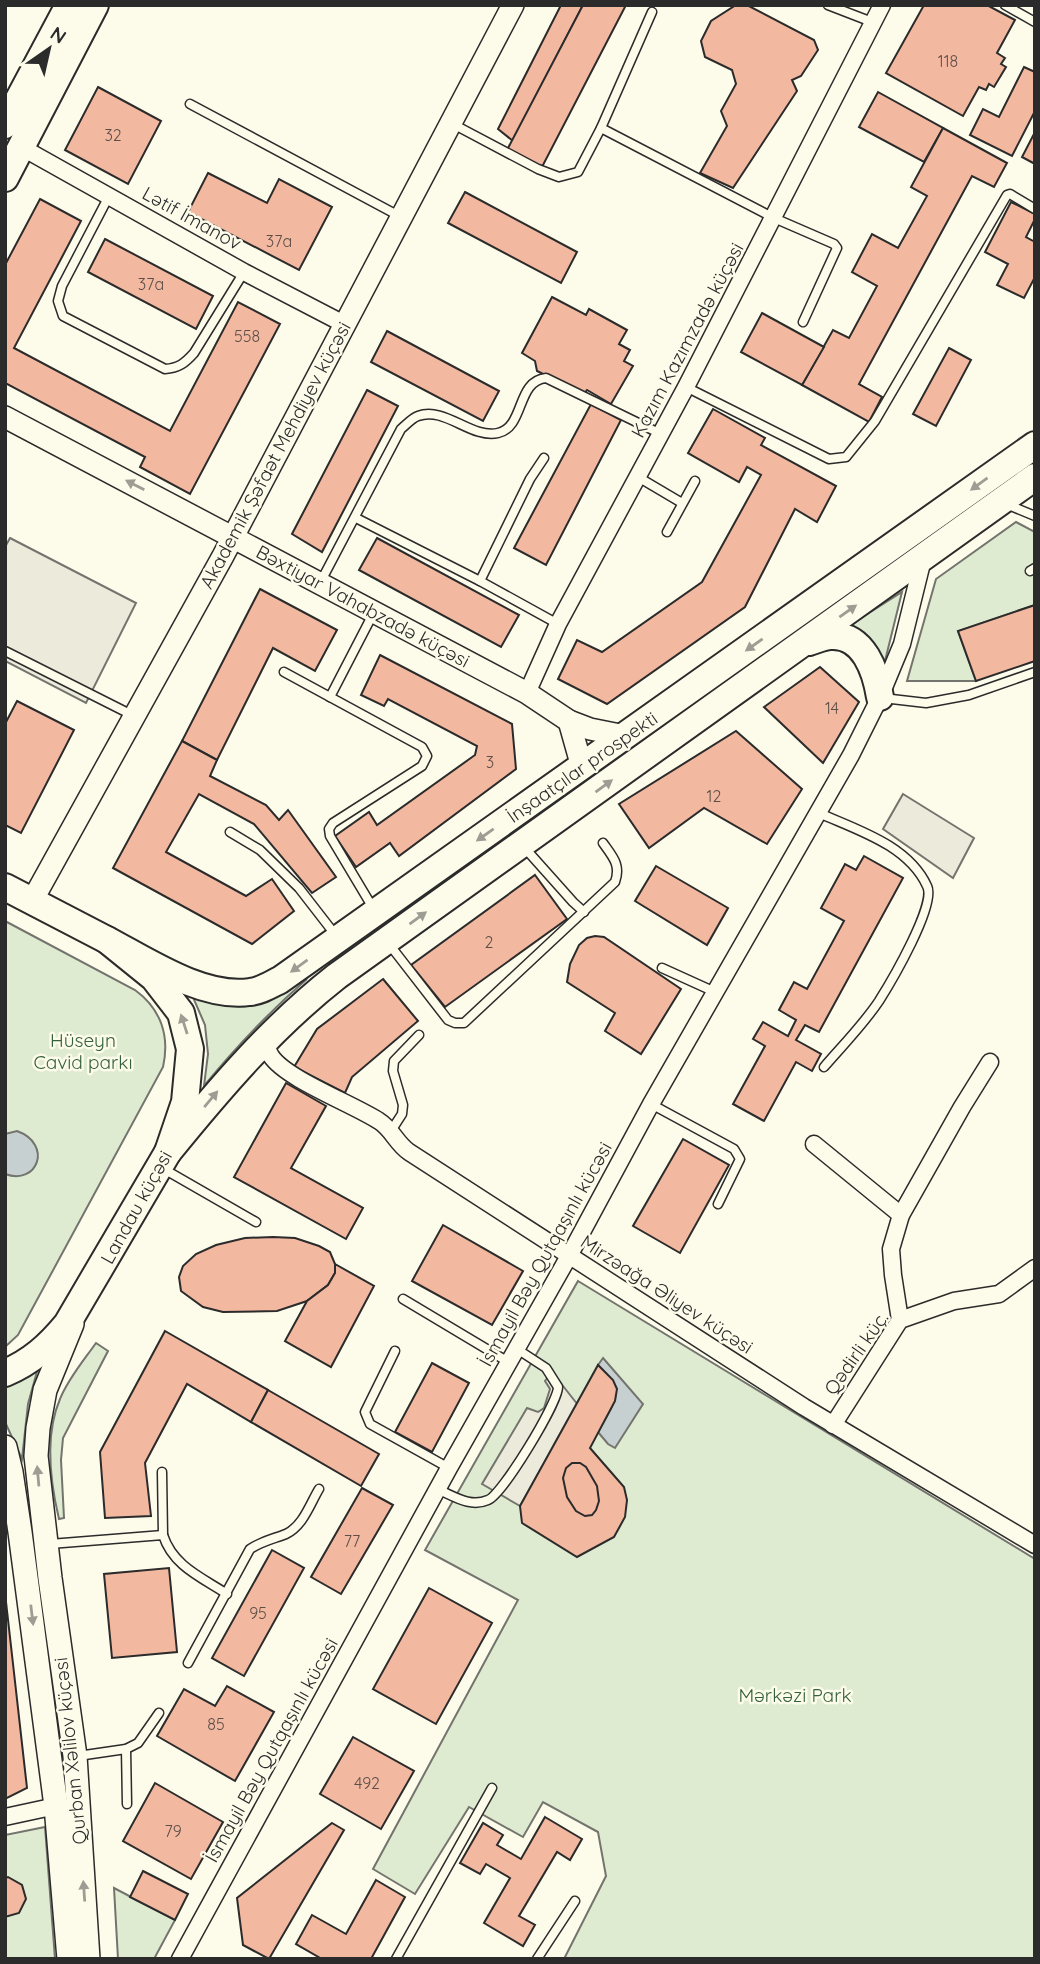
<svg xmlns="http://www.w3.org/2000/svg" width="1040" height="1964" font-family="Quicksand,sans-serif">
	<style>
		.green { fill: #deebd1; stroke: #74746e; stroke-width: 2 }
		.parking { fill: #eceadb; stroke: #74746e; stroke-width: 2 }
		.water { fill: #c7d0d0; stroke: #74746e; stroke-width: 2 }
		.building { fill: #f2b8a0; stroke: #2b2b2b; stroke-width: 2 }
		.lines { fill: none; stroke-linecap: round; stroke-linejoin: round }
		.service-casing { stroke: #2b2b2b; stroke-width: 11 }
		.minor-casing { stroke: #2b2b2b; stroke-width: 19 }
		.tertiary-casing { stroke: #2b2b2b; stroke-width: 24 }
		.secondary-casing { stroke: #2b2b2b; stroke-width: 26 }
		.primary-casing { stroke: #2b2b2b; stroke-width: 30 }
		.service { stroke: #fdfbea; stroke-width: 8 }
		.minor { stroke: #fdfbea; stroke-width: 16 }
		.tertiary { stroke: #fdfbea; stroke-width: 21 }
		.secondary { stroke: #fdfbea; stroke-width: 23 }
		.primary { stroke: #fdfbea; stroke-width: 26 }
		.oneway { fill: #9e9d94 }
		.labels { text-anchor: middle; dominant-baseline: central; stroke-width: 5; stroke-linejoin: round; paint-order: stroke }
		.number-label { font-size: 16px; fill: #5d4e48 }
		.street-label { font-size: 19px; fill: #2b2b2b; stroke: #fdfbea }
		.park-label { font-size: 19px; fill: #34623c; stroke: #fdfbea }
	</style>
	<rect width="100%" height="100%" fill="#fdfbea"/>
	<g class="green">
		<polygon points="1016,522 1035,532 1035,605 958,631 976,681 907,681 936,579"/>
		<polygon points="902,592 884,665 847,627"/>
		<path d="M5 921 135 990C161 1009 170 1036 163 1067L18 1335 5 1347Z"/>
		<path d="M307 979C269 1012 236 1047 204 1086L208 1054 205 1025 192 995C244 1017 261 1005 307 979Z"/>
		<polygon points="578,1281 1035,1559 1035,1959 564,1959 606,1876 598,1832 543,1802 523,1837 469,1807 415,1894 373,1869 518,1600 425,1550"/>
		<path d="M96 1343 108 1351 63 1438 61 1460 64 1518 59 1519C50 1481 44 1436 60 1399 68 1379 84 1360 96 1343Z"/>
		<polygon points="38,1368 28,1404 22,1459 5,1422 5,1388"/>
		<polygon points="45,1827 55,1959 5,1959 5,1835"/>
		<polygon points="114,1888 175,1920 154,1959 118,1959"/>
	</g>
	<g class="parking">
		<polygon points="10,538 136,603 86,703 5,661 5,547"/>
		<polygon points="903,794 974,838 953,878 883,829"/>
		<polygon points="552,1372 578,1405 520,1506 482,1484 527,1408 538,1412 544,1408 550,1389 545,1381"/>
	</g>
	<g class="water">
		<path d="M17 1131C53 1144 38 1186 5 1174V1134Z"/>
		<path d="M603 1358 643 1404 615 1448 608 1444 598 1432C614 1401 628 1393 598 1365Z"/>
	</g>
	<g class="building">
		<polygon points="561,5 583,5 513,141 498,129"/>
		<polygon points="583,5 626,5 542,167 507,150"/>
		<polygon points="736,5 747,5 814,40 818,50 801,76 792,80 797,91 733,188 700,173 727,126 721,111 736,84 732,70 705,57 701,41 711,21"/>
		<polygon points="924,5 987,5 1015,20 997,53 1005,58 1001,64 1006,67 994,87 989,84 986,90 979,87 963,116 886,73"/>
		<polygon points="1024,67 1035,72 1035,111 1012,156 970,135 983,109 999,117"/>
		<polygon points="98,87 161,121 128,184 65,150"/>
		<polygon points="878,92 943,128 924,162 859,127"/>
		<polygon points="943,128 1007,163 994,187 972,176 859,384 882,397 869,422 802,385 833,330 849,338 877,286 852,272 872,234 898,248 927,196 911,187"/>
		<polygon points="1035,132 1035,164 1022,157"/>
		<polygon points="208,173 267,203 279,179 332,207 299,270 188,212"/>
		<polygon points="465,192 577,252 561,283 448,223"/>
		<polygon points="40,199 81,221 14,348 170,431 238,302 280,324 190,494 140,467 145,457 5,383 5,265"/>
		<polygon points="1011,202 1035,214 1035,219 1026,237 1035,242 1035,277 1024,298 997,285 1008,264 985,252"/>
		<polygon points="105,239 213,296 196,329 88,272"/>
		<polygon points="552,297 586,315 589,309 627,330 619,344 630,350 624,361 633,366 611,404 587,390 584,394 537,371 535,361 522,353"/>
		<polygon points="762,313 824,347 802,385 741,352"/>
		<polygon points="387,331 499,391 483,421 371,362"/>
		<polygon points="949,348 971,360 936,426 913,414"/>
		<polygon points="367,390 398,406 322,552 292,534"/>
		<polygon points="591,404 621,420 546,565 514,548"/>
		<polygon points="713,409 765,438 761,445 836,486 817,522 795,509 745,607 607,704 558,679 577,640 602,652 702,582 761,475 747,467 739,482 688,453"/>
		<polygon points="377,538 519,615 501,647 359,570"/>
		<polygon points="260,589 337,630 315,671 273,648 217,760 182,741"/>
		<polygon points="1035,605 1035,661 976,681 958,631"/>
		<polygon points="380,655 512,724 516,769 399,856 390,843 356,867 335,836 369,812 377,825 475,755 477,746 388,699 384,706 361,695"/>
		<polygon points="820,667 859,702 823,763 764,707"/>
		<polygon points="17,701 74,730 21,833 5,825 5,724"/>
		<polygon points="736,731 802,789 767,844 704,808 649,848 619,804"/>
		<polygon points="182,741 217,760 210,776 266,805 279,820 288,810 336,877 312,893 254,824 199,794 166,852 246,896 272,879 294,911 252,944 113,868"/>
		<polygon points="864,856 903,878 819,1032 805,1025 796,1040 821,1054 812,1071 796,1062 764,1121 733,1104 765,1046 753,1039 763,1022 788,1036 796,1020 779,1010 794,982 807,989 844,921 821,908 845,864 856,870"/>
		<polygon points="656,866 728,908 707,945 635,901"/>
		<polygon points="535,875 567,919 445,1007 411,965"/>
		<polygon points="595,936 604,937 681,989 641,1054 605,1031 615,1013 567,982 570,964 579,945 587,938"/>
		<polygon points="383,979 418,1021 352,1077 345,1093 294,1067 317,1029"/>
		<polygon points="286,1083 326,1106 291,1168 363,1208 346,1239 234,1177"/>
		<polygon points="683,1139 729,1165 680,1253 633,1226"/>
		<polygon points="443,1225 523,1271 492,1325 412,1281"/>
		<polygon points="273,1237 295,1238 319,1246 330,1252 335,1264 335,1273 328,1285 307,1301 277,1311 223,1312 203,1307 181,1291 179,1277 183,1266 196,1254 216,1245 245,1238"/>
		<polygon points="335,1264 374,1286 331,1367 285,1341 307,1301 328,1285 335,1273"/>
		<polygon points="165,1331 268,1390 251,1422 187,1384 145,1463 151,1516 105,1518 100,1452"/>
		<polygon points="432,1363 469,1383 432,1452 395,1432"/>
		<polygon points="598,1365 613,1380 617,1389 615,1401 590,1448 624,1487 627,1500 625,1517 614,1537 577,1557 522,1523 520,1506"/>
		<polygon points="268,1390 379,1454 361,1486 251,1422"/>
		<polygon points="572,1463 580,1463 586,1467 597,1486 599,1501 596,1510 592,1515 585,1516 576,1511 567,1497 563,1478 566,1468"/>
		<polygon points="362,1488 393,1505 341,1594 311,1577"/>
		<polygon points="272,1550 304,1568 244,1676 212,1658"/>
		<polygon points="169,1568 177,1652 112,1658 104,1574"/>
		<polygon points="429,1588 492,1623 436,1724 373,1689"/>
		<polygon points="5,1593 27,1788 5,1799"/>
		<polygon points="227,1686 274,1712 235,1781 157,1736 184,1689 215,1706"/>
		<polygon points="353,1737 414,1771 381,1829 320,1794"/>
		<polygon points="155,1783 223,1822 191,1879 123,1841"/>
		<polygon points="545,1817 582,1839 570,1860 557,1852 519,1916 535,1925 523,1946 484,1923 510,1878 486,1864 480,1874 460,1863 483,1823 503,1835 497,1845 521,1859"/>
		<polygon points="332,1823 344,1830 269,1959 243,1945 237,1898"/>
		<polygon points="143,1871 188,1894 175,1920 130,1897"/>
		<polygon points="8,1877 22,1885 26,1899 19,1913 5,1917 5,1878"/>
		<polygon points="376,1880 405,1897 371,1959 322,1959 296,1944 312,1915 346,1934"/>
	</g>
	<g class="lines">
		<g class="service-casing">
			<g id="service">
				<polyline points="828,5 872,22"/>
				<polyline points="1005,5 1035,22"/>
				<polyline points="190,104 401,217"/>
				<polyline points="451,123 538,169 559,177 578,172 601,128 652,12"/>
				<polyline points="601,128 774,218 834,244 837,248 803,322"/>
				<path d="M109 196 62 286 58 301 63 316 165 369C179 368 185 363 194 353L244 272"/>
				<polyline points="686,387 829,459 846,457 875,421 1007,195 1010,194 1035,209"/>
				<polyline points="638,477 682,503"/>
				<polyline points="1006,504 1035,516"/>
				<polyline points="356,518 480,581 558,624"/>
				<polyline points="667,532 695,481"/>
				<polyline points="1030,571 1035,568"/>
				<polyline points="480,581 530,479 544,458"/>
				<path d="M320 583 401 429C406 425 412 418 418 416 445 406 471 439 498 433 525 427 516 381 546 378L661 434"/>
				<polyline points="5,651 134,716"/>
				<polyline points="284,672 422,747 427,756 422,766 333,823 329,829 330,836 373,908"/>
				<polyline points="330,697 373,614"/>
				<polyline points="883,698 926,703 969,695 1035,672"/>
				<path d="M819 813C857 830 908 845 927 886 937 904 891 982 879 1001 863 1025 842 1046 824 1067"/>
				<polyline points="230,832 260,850 299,888 337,937"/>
				<polyline points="523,846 573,902 584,912"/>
				<path d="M389 944 448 1020 455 1023H464L615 882C621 865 613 857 603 843"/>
				<polyline points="662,968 715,992"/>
				<polyline points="651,1104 734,1149 740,1159 718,1204"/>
				<polyline points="391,1131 402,1114 403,1105 393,1071 394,1061 419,1035"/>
				<polyline points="162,1168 256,1222"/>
				<polyline points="403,1299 510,1363"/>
				<polyline points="395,1351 365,1412 370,1424 449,1468"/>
				<polyline points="162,1472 163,1535"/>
				<path d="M437 1489C454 1496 470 1508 488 1500 502 1495 558 1403 558 1387L546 1368 517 1349"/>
				<path d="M50 1544 163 1535C173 1566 201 1577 227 1594"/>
				<path d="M188 1663 250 1549C262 1541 273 1539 286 1534 303 1526 310 1504 319 1489"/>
				<polyline points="126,1749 127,1804"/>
				<polyline points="78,1756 126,1749 138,1743 159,1713"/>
				<polyline points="396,1959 492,1788"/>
				<polyline points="537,1959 575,1901"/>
			</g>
		</g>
		<g class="minor-casing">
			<g id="minor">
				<polyline points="21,147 244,272 344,324"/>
				<polyline points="527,693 558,624 686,387 882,5"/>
				<path d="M269 1035C268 1043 266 1049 271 1056 286 1079 353 1104 379 1121 392 1129 396 1143 409 1152L804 1407 1035 1545"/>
				<polyline points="814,1144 901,1215"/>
				<polyline points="900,1320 893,1275 891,1249 901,1215 962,1107 990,1062"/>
				<polyline points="833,1425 900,1320 954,1301 999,1294 1035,1268"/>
				<polyline points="5,1817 56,1806"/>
				<polyline points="180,1959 449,1468 569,1256 651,1104 851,755 880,697 902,644 923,559"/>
			</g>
		</g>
		<g class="tertiary-casing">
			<g id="tertiary">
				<polyline points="5,417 527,693 569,721 590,729 625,736"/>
				<polyline points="569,721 582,767"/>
				<polyline points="32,901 223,556 513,5"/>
			</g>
		</g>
		<g class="secondary-casing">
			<g id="secondary">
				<polyline points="72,1324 45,1390 38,1428 36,1456 50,1578 75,1756 88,1959"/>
				<polyline points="5,1447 11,1472 20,1532 56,1806 69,1959"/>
			</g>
		</g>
		<g class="primary-casing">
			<g id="primary">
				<polyline points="5,125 69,5"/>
				<polyline points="5,178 95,5"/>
				<path d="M809 642C816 640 824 636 831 636 864 634 876 672 880 697"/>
				<path d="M5 887 107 940 154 978 181 1013 190 1049 185 1102 168 1152 67 1324C49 1346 31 1362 5 1373"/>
				<path d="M107 940C147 961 203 999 250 992 261 991 270 985 280 980L1035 445"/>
				<path d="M168 1152C220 1088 272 1027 337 976L1035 477"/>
			</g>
		</g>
		<use href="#service" class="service"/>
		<use href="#minor" class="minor"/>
		<use href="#tertiary" class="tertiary"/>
		<use href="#secondary" class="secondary"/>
		<use href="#primary" class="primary"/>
	</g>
	<defs><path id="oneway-solid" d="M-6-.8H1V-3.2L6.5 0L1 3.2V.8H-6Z" transform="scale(1.75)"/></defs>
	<g class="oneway">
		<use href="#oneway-solid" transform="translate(979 484) rotate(144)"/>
		<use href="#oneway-solid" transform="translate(135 485) rotate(-153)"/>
		<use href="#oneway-solid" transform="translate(848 611) rotate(-35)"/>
		<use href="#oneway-solid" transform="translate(754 645) rotate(145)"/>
		<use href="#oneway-solid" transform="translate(604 786) rotate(-36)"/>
		<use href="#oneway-solid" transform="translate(485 835) rotate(145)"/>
		<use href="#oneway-solid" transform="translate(418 918) rotate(-36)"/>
		<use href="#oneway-solid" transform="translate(299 966) rotate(144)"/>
		<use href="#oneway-solid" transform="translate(184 1024) rotate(-108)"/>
		<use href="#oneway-solid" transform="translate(211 1099) rotate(-50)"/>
		<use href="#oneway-solid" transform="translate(38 1476) rotate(-95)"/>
		<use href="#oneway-solid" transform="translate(32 1615) rotate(83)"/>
		<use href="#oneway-solid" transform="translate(84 1891) rotate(-94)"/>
	</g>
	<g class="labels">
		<g class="number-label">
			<text x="948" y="61">118</text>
			<text x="113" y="135">32</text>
			<text x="279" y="241">37a</text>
			<text x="151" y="284">37a</text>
			<text x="247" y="336">558</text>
			<text x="832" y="708">14</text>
			<text x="490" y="762">3</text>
			<text x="714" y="796">12</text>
			<text x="489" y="942">2</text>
			<text x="352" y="1541">77</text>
			<text x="258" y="1613">95</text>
			<text x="216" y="1724">85</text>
			<text x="367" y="1783">492</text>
			<text x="173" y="1831">79</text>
		</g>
		<g class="street-label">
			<text transform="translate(192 218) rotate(29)">Lətif İmanov</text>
			<text transform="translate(687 340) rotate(-62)">Kazım Kazımzadə küçəsi</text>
			<text transform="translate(275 455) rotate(-62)">Akademik Şəfaət Mehdiyev küçəsi</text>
			<text transform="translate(363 606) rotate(28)">Bəxtiyar Vahabzadə küçəsi</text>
			<text transform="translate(582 767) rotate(-35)">İnşaatçılar prospekti</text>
			<text transform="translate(136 1207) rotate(-61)">Landau küçəsi</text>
			<text transform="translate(545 1254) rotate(-61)">İsmayil Bəy Qutqaşınlı kücəsi</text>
			<text transform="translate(667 1294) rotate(33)">Mirzəağa Əliyev küçəsi</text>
			<text transform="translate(856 1353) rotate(-55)">Qədirli küç.</text>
			<text transform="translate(271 1750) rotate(-61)">İsmayil Bəy Qutqaşınlı kücəsi</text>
			<text transform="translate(70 1751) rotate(-96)">Qurban Xəlilov küçəsi</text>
		</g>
		<g class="park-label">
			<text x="83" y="1040">Hüseyn<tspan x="83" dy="22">Cavid parkı</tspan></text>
			<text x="795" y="1695">Mərkəzi Park</text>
		</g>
	</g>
	<rect width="1040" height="1964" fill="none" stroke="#2b2b2b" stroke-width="14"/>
	<g transform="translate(49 49) rotate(34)" stroke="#fdfbea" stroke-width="5" paint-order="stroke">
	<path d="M0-5L12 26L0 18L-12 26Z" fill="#2b2b2b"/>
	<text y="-10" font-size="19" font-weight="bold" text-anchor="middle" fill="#2b2b2b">N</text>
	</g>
</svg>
